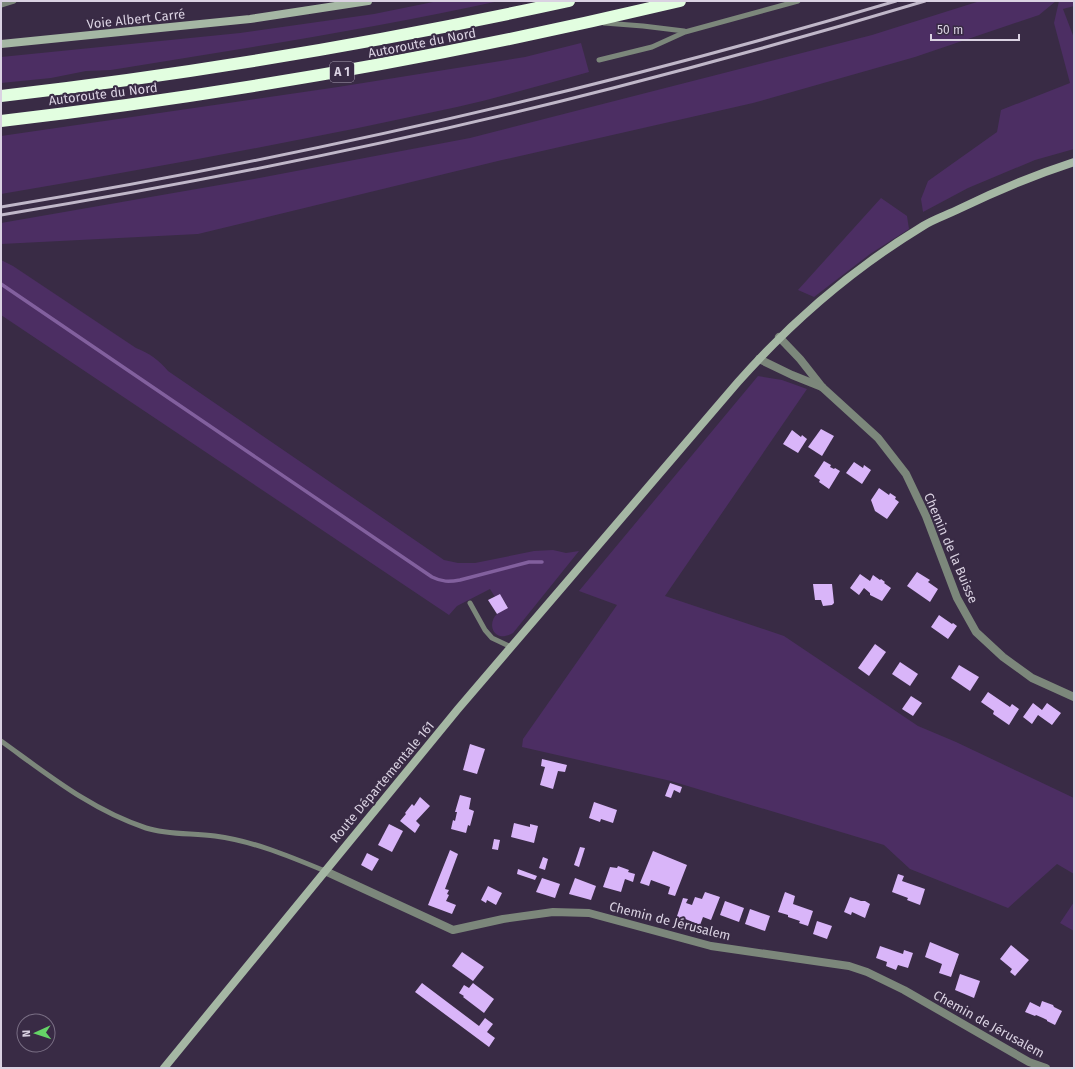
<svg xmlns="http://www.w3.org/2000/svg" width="1075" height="1069" font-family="'Fira Sans',sans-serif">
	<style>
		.green { fill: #4c2e63 }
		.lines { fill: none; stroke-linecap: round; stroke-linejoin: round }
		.stream { stroke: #82609e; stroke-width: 3.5 }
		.building { fill: #d9b5f9 }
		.lane { stroke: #7c877b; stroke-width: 5 }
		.street { stroke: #7c877b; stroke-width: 8 }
		.secondary { stroke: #a5b7a4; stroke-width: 8 }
		.highway { stroke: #e2fee0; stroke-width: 12 }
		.rail { stroke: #c0b7c9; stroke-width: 3 }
		.labels { text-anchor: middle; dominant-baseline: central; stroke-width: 4; stroke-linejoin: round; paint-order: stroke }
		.shield { fill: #392b45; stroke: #aaa0b3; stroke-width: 1 }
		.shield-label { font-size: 12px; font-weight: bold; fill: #dad2e2 }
		.street-label { font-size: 13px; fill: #dad2e2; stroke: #392b45 }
	</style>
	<rect width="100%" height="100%" fill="#392b45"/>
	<g class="green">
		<path d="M438 1H499C371 29 241 49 111 70L86 71 51 78 1 83V57L240 33 374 14Z"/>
		<polygon points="980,1 1056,1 1039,15 915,57 753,103 502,160 198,234 1,244 1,223 254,179 470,138 872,35"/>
		<polygon points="1059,1 1074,1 1074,6 1063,9 1074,38 1074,149 1035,160 968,188 923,212 921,199 928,181 997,132 1001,110 1070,83 1054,23"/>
		<path d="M581 43 589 72C545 84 501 97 457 107 306 140 154 168 1 194V136L338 87 525 57Z"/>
		<polygon points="881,198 907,216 909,229 870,254 814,297 798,290"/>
		<path d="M1 260 13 266 136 348C149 353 159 360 168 371L444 560 458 563H475L534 551 553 550 566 553 579 551 513 633C509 635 504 637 500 636 490 633 490 620 497 614 500 612 505 610 508 607L500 594 495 597 490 589 457 606 449 615 1 315Z"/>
		<polygon points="758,376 782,380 807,389 665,596 784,636 918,726 956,742 1074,798 1074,874 1057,864 1008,908 910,869 884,845 671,781 522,747 523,739 617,605 579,591"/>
		<polygon points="1074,902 1074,931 1060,923"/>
	</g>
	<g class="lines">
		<path class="stream" d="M1 284 432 577C442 582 449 582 460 580L529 562H542"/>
	</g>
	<g class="building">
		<polygon points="821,429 834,436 822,456 808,447"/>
		<polygon points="792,430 801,437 802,435 807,439 798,453 783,444"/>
		<polygon points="824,461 831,465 830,467 834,469 835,468 840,471 829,489 819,482 820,480 814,476"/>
		<polygon points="854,462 863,468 864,465 871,470 862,484 846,473"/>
		<polygon points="879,488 889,495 890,493 896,497 895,499 899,502 887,519 875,511 871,500"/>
		<polygon points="917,572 930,580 928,582 938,589 930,602 907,586"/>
		<polygon points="860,574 870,581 873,575 880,580 881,579 885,582 884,583 891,588 882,601 870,595 870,593 864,588 859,595 850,588"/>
		<polygon points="813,584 832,584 834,603 832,605 823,606 821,600 815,600"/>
		<polygon points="500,594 508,608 497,614 488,600"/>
		<polygon points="939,615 952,624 953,623 957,626 948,639 931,627"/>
		<polygon points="875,644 886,652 869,676 858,668"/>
		<polygon points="900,662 918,674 910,686 892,674"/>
		<polygon points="959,665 979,677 970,691 951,678"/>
		<polygon points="988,692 1010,707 1012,704 1019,709 1009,725 993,714 994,711 981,702"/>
		<polygon points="911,696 922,703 913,716 902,709"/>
		<polygon points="1033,703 1042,710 1047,703 1061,713 1052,725 1038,715 1032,724 1023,717"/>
		<polygon points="470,744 485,749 477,774 463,770"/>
		<polygon points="542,759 567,765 565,772 558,771 553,789 540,785 545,767 541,766"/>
		<polygon points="670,783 682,787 680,793 674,790 671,798 665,796"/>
		<polygon points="460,795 471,798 469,809 474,811 470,826 468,825 466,833 451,829 453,820 455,821 457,812 455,812"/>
		<polygon points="420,797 430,806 416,821 420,825 415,833 400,821 406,814 405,813 412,804 414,806"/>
		<polygon points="594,802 617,810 613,823 601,819 600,822 589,818"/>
		<polygon points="514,823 530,827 530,824 538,826 534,843 511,837"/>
		<polygon points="389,824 403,831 392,852 378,845"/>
		<polygon points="494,839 500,840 498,850 492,849"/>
		<polygon points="580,847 585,848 579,867 574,865"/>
		<polygon points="450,850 458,854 445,889 449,890 447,894 449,895 446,901 456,905 452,914 428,905"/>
		<polygon points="653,851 687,865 675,896 668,894 670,887 651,880 649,886 640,883"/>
		<polygon points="367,853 379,859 372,871 361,865"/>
		<polygon points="543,857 548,859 545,870 539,868"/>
		<polygon points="618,866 629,870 628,872 635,874 633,882 625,879 621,892 603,887 610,867 617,868"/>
		<polygon points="518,869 537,876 535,880 517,874"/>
		<polygon points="898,874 904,876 902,881 925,889 920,905 907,900 908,898 892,892"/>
		<polygon points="542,878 560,884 555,898 536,892"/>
		<polygon points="575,878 596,886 591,900 569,894"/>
		<polygon points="488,886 502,893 496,905 487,900 486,903 481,900"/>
		<polygon points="705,892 720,897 711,920 703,917 700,925 683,918 682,921 676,919 683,898 688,899 686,903 692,905 695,897 702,899"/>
		<polygon points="785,892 795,896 793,904 813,911 808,926 799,923 800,921 788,917 788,915 778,912"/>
		<polygon points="850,897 861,901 865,901 870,904 865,918 852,912 851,915 844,912"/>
		<polygon points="725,901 744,908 739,922 720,915"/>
		<polygon points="750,909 770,916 765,931 745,924"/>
		<polygon points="817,921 832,926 827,939 813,934"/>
		<polygon points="930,942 959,954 951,977 939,973 942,964 925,957"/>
		<polygon points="1011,945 1029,960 1015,976 1010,972 1012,969 1000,959"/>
		<polygon points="880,946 903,954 904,950 913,953 908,968 898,965 896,970 886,966 887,962 876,958"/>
		<polygon points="462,952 484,967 473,981 452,966"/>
		<polygon points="960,974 980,981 974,998 955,990"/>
		<polygon points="422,983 479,1026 485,1018 493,1024 487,1032 495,1038 489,1047 415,992"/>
		<polygon points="473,983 494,999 484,1013 463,997 464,996 459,993 464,985 469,988"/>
		<polygon points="1042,1001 1053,1005 1054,1007 1062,1011 1055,1025 1047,1021 1047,1020 1043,1018 1036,1015 1035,1016 1025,1012 1030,1002 1040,1007"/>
	</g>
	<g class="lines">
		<g class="lane">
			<polyline points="1,5 14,1"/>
			<polyline points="604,23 643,26 684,31"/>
			<polyline points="599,60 652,47 685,32 798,1"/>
			<polyline points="470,603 485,630 492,638 511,647"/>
			<path d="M1 741C47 774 91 810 146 828 168 835 192 833 215 836 253 841 289 856 325 871"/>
		</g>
		<g class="street">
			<polyline points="779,337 800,359 822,387 878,438 906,474 926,516 957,598 976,632 1003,657 1032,678 1074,697"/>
			<polyline points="759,359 792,375 822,387"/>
			<polyline points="325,871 453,930 503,919 553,912 589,913 711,946 849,966 867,972 904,990 1029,1062 1046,1068"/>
		</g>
		<g class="secondary">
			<polyline points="1,44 250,19 368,1"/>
			<path d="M164 1068 458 709 738 382C792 321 854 268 923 226 934 219 947 215 959 209 996 191 1034 175 1074 162"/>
		</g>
		<g class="highway">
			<path d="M1 96C192 74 381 42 569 1"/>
			<path d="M1 121C231 94 454 55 680 1"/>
		</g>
		<g class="rail">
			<path d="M1 207C303 157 602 89 896 1"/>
			<path d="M1 215C207 181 411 140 613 88 718 61 822 32 925 1"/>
		</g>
	</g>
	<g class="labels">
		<rect class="shield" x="330" y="62" width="24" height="20" rx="3"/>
		<g class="shield-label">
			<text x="342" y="72">A 1</text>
		</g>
		<g class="street-label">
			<text transform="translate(136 19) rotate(-6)">Voie Albert Carré</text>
			<text transform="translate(422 43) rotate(-11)">Autoroute du Nord</text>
			<text transform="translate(103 94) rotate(-7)">Autoroute du Nord</text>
			<text transform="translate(951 548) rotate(67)">Chemin de la Buisse</text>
			<text transform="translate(382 782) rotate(-50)">Route Départementale 161</text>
			<text transform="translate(670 921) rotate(14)">Chemin de Jérusalem</text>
			<text transform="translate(989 1024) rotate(29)">Chemin de Jérusalem</text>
		</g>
	</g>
	<rect width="1075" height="1069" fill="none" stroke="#dad2e2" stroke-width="4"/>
	<g transform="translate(36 1033) rotate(267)"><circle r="19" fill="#392b45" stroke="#796e84"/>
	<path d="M0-3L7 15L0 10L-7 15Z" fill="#65d467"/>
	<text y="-6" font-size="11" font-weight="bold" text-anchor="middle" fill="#dad2e2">N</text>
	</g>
	<path d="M931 34v6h88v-6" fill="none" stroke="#dad2e2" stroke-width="2"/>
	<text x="937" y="34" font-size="12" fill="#dad2e2" stroke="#392b45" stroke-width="3" paint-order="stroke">50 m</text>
</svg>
